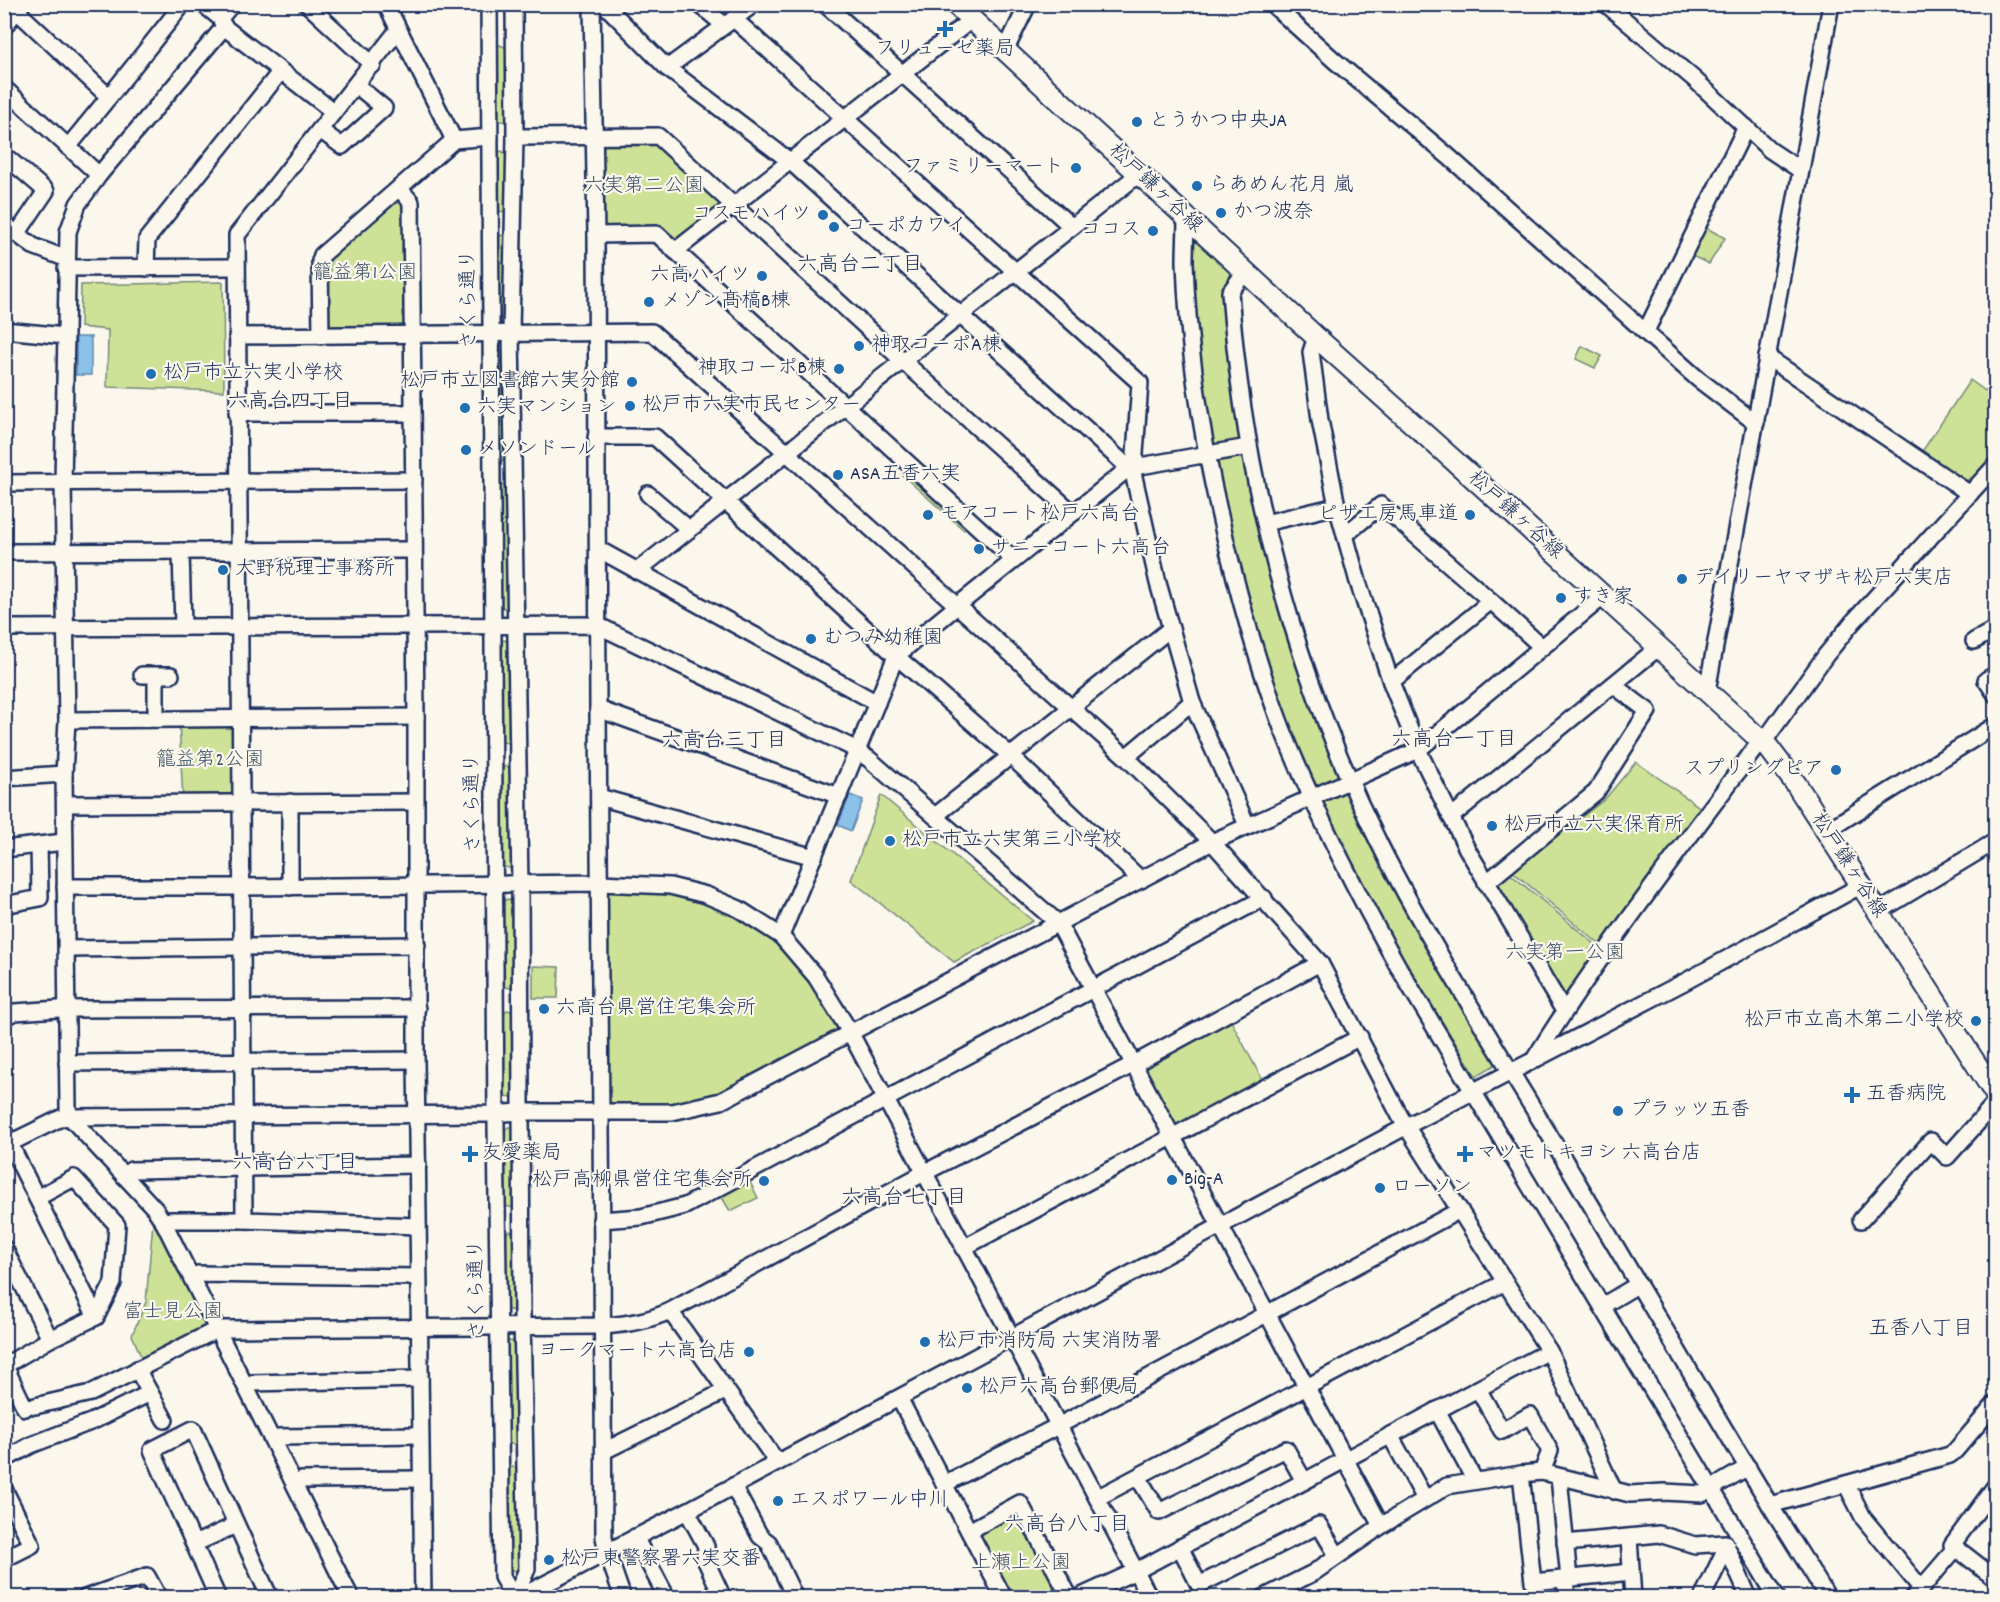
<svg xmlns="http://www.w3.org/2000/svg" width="2000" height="1602" font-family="Dekko,'Klee One',sans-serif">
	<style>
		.green { fill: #cee297; stroke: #74887a; stroke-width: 1.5 }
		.water { fill: #8cc1e9; stroke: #5f87b1; stroke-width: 1.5 }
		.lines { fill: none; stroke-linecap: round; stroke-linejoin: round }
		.minor-casing { stroke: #1b2f5e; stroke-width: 20 }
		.major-casing { stroke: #1b2f5e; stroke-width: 24 }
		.minor { stroke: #fbf7ec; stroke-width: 15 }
		.major { stroke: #fbf7ec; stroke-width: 20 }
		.poi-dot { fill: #1f6fb2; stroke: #fbf7ec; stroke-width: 2 }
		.labels { text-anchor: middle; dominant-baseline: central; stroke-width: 4.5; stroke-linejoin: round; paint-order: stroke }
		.poi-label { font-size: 20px; fill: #1b2f5e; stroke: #fbf7ec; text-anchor: start }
		.park-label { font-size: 20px; fill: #3f5369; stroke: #fbf7ec }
		.street-label { font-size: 20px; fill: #1b2f5e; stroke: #fbf7ec }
		.neighbourhood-label { font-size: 21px; fill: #1b2f5e; stroke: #fbf7ec }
	</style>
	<rect width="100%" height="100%" fill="#fbf7ec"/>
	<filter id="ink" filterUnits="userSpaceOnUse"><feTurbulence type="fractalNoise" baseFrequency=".0167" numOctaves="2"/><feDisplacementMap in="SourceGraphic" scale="12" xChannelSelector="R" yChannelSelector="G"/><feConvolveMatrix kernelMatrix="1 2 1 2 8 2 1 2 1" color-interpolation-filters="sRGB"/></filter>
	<g filter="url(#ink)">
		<g class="green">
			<polygon points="500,45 507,48 508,53 509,117 505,122 498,120 496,117 495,48"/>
			<polygon points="594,136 658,136 734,206 675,251 657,234 596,235"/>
			<polygon points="501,151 508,154 508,210 506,212 498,211 497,208 496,155"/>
			<polygon points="399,188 411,202 408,325 403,330 330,329 325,324 322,255"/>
			<polygon points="1701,225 1725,238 1709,264 1686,253"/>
			<polygon points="501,235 508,238 506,319 499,318 497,315 496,238"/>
			<polygon points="1193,239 1231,273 1224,290 1300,664 1348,794 1376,857 1500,1062 1476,1076 1372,909 1319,799 1289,724 1244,589 1223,496 1205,401 1196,337 1195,288 1190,242"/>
			<polygon points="223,282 224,391 107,387 108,330 80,327 81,285"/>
			<polygon points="1582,346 1602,356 1595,368 1576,359"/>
			<polygon points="500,351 507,351 507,461 500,460 498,457 498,353"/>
			<polygon points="1970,380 1995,398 1995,455 1974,477 1961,483 1919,456"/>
			<polygon points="907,468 970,524 964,530 901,474"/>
			<polygon points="504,484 508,485 508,609 501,607 499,604 499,487"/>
			<polygon points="504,640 511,643 512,742 509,743 502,742 500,739 499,643"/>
			<polygon points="179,719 240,719 240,803 183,803"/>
			<polygon points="1636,762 1705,811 1604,948 1512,871 1605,799"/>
			<polygon points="505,766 512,768 512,866 510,868 503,867 501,864 501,771"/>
			<polygon points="881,795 1033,921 954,962 851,880"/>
			<polygon points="1508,872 1602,950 1567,998 1559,996 1495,880"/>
			<path d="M609 889C629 890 650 889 669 892 718 901 772 929 803 969 816 986 826 1005 838 1023L836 1033 716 1096 689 1104 611 1106 604 1099V894Z"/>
			<polygon points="507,899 513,901 514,987 512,988 504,987 503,984 502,902"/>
			<polygon points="533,966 559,967 558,998 533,998"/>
			<polygon points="507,1010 514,1012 514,1096 512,1097 505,1096 503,1093 502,1015"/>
			<polygon points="1230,1019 1264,1083 1181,1128 1174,1126 1144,1070 1145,1065"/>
			<polygon points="508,1127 514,1128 515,1206 513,1208 506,1206 504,1203 503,1132"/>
			<polygon points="748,1178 758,1198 730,1211 720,1194"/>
			<polygon points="157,1219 210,1325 143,1361 132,1335 146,1302 153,1222"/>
			<polygon points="509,1231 514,1232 515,1309 513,1311 506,1309 504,1236"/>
			<polygon points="510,1341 516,1342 518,1440 514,1445 507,1443 505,1345"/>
			<polygon points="512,1467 517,1468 519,1472 520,1566 516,1571 508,1569 507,1471"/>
			<polygon points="1016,1508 1064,1597 1009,1597 977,1530"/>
		</g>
		<g class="water">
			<rect x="76" y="337" width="15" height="38"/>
			<polygon points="850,795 863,800 851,831 838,825"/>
		</g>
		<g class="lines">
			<g class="minor-casing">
				<g id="minor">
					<polyline points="203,4 220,18"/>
					<polyline points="232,4 220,18 224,27 99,175 78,204 68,232 63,483 67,720 64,774 68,1108 70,1117 78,1126 155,1209 164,1223 351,1598"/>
					<polyline points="307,4 373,65"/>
					<polyline points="386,4 454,140"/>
					<polyline points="489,4 496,1125 502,1577 514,1598"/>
					<polyline points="514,4 515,137 511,333 520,885 522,1316 527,1569 515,1598"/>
					<polyline points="592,4 596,235 598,709 604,1537 607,1552 623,1598"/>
					<polyline points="604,4 667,68 791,162 1129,468"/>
					<polyline points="699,4 724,25"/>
					<polyline points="825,4 1072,227"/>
					<polyline points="1272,4 1335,61 1448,156 1698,379 1756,423"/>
					<polyline points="1606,4 1694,79 1770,150 1800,170"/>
					<polyline points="17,11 109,97 68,147"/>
					<polyline points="734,19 1140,383 1134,468"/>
					<polyline points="4,27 22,4"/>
					<polyline points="224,27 334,112"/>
					<polyline points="1005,51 1028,4"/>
					<polyline points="667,68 754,4"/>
					<polyline points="4,88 99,175"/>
					<polyline points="109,97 179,9"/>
					<polyline points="320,130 342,146 384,108 356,85"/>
					<polyline points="515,137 658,136 903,361 1073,513"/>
					<polyline points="4,155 46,191 17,234"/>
					<polyline points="399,188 454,140 490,137"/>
					<path d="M1186 217C1186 232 1185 247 1185 262 1188 362 1206 462 1230 558 1244 615 1261 673 1282 728 1315 811 1355 890 1399 968L1777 1598"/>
					<polyline points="4,224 33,246 67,259"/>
					<polyline points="596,235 657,234 1014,560"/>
					<polyline points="675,251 971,20"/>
					<polyline points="66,268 236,267"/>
					<polyline points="146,268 147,239 281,71"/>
					<path d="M1245 272 1230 292C1244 483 1294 673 1380 845 1431 947 1494 1043 1553 1141 1625 1262 1697 1384 1770 1505 1789 1536 1809 1566 1828 1598"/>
					<polyline points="4,330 65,336"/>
					<polyline points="1646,331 1746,127"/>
					<polyline points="237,336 652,332 1126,757 1212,842 1320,963 1401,1118 1549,1351 1614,1491"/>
					<polyline points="321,336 320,261 322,255 399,188 411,202 416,717 416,1060 423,1598"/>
					<polyline points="1316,337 1311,352 1320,420 1337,506 1358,582 1391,682 1418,750 1467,849 1564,1011"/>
					<polyline points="1767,357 1970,494"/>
					<polyline points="237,413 413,413"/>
					<polyline points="596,437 655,437 896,656 1011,756 1141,880"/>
					<polyline points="1132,468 1158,583 1192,702 1247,825"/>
					<polyline points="4,483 414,480"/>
					<polyline points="648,494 689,529"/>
					<polyline points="1265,523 1337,506"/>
					<polyline points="1345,535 1381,505 1491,601 1391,682"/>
					<polyline points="598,549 877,703"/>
					<polyline points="181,551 183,627"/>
					<polyline points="4,552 413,550"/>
					<polyline points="637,571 1139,174"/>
					<polyline points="1491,601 1542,647"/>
					<polyline points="4,628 597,625 849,746 869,759 1058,923 1381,1526"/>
					<polyline points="1974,641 1996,629"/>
					<polyline points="1996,674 1986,680 1996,695"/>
					<polyline points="142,675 171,675"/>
					<polyline points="1707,691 1831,4"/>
					<polyline points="598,709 839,796"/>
					<polyline points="156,719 156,676"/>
					<polyline points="67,720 416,717"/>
					<polyline points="1126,757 1192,702"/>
					<polyline points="4,778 64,774"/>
					<polyline points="599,797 814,857"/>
					<polyline points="65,804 415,802"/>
					<polyline points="935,816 1170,629"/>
					<polyline points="1451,817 1659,647"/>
					<polyline points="1826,831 1996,725"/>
					<polyline points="4,849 64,842"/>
					<polyline points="1486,883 1596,792 1648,711 1613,685"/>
					<polyline points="65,887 241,887 599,883 670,886 706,895 739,909 781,936 816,977 850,1032 1150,1598"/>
					<polyline points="290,887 290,802"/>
					<polyline points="4,905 40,898 39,845"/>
					<polyline points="1878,912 1996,841"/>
					<polyline points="781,936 896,656 957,606 1129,468 1248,447"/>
					<polyline points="67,949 417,945"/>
					<polyline points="4,1017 15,1012 59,1009 417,1008"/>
					<path d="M1535 1058C1602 950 1681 849 1756 747L1767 737 1826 655 1852 623 1996 465"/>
					<polyline points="67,1063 416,1060"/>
					<polyline points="4,1132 96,1317"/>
					<polyline points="4,1146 61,1118 70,1117 488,1114 521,1112 672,1112 721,1101 1212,842 1418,750 1604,596"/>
					<polyline points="124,1176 131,1170 418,1165"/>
					<polyline points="244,1220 237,235 398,30"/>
					<polyline points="601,1220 641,1217 685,1206 1264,898"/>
					<polyline points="1861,1220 1931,1141 1947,1157 1996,1102"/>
					<polyline points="164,1223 170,1220 244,1220 418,1226"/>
					<polyline points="4,1248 50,1339"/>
					<polyline points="963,1248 1360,1037"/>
					<polyline points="193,1277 198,1274 418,1277"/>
					<polyline points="1602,1306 1639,1284"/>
					<polyline points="670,1311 777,1462"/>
					<polyline points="4,1364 25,1408"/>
					<polyline points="4,1366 50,1339 96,1317 113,1283 117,1225 74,1178 37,1198"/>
					<polyline points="137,1369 165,1420"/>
					<polyline points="245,1385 251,1383 420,1379"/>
					<polyline points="1478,1389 1502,1431 1530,1415 1550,1451 1542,1472"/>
					<polyline points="899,1398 1004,1598"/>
					<path d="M35 1406 91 1393 218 1329 604 1326C628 1324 648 1321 670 1311L924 1173 1134 1064 1320 963"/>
					<polyline points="1437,1410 1475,1481"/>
					<polyline points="1390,1435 1425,1499"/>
					<polyline points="272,1439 278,1437 420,1435"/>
					<polyline points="604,1451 725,1391"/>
					<polyline points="4,1460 31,1445 93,1421 150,1393"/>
					<polyline points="1521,1474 1533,1582 1631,1572"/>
					<polyline points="1138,1477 1159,1512 1286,1449 1304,1481"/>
					<polyline points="1559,1477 1569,1579"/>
					<polyline points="295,1484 302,1480 420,1479"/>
					<polyline points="944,1484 1058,1426 1460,1210"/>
					<polyline points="1846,1484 1864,1519 1921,1588"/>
					<polyline points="733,1486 760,1536 769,1543 795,1598"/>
					<polyline points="4,1489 32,1545 4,1559"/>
					<polyline points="1097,1498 1505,1282"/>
					<polyline points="1770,1505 1950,1455 1955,1451 1996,1403"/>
					<polyline points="687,1511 706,1546 705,1559 723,1598"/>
					<polyline points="969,1531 1020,1503 1070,1598"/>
					<polyline points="635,1537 667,1598"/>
					<polyline points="1629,1538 1633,1598"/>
					<polyline points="1565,1543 1659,1534 1695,1545 1725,1543 1749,1598"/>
					<polyline points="194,1544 236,1525"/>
					<polyline points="1180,1547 1199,1585 1319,1525 1337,1555"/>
					<polyline points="1956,1548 1996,1579"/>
					<polyline points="1565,1580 1567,1598"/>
					<polyline points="85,1598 147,1576 159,1598"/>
					<polyline points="218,1598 152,1450 193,1429 270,1598"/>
					<polyline points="518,1598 687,1511 1407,1126 1688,980 1860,886"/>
					<polyline points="1077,1598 1136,1571 1549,1351"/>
					<polyline points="1263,1598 1313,1573 1381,1526 1447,1486 1521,1474 1542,1472 1630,1494 1664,1492 1702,1494 1748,1467"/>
					<polyline points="1702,1598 1727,1546"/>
					<polyline points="1913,1598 1956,1548 1952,1545 1996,1485"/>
				</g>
			</g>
			<g class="major-casing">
				<polyline id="major" points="955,4 1316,337 1498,500 1768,747 1796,784 1996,1095"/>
			</g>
			<use href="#minor" class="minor"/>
			<use href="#major" class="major"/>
		</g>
	</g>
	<g class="poi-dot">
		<path d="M942 20h6v6h6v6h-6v6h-6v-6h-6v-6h6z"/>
		<circle cx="1137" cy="122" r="6"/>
		<circle cx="1076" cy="168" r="6"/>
		<circle cx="1197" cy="186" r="6"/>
		<circle cx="1221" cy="213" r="6"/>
		<circle cx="823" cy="215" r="6"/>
		<circle cx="834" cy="227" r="6"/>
		<circle cx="1153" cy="231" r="6"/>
		<circle cx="762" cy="276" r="6"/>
		<circle cx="649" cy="302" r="6"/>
		<circle cx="859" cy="346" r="6"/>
		<circle cx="839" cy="369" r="6"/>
		<circle cx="151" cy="374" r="6"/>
		<circle cx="632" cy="382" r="6"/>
		<circle cx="630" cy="406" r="6"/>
		<circle cx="465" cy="408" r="6"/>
		<circle cx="466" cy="450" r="6"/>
		<circle cx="838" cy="475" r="6"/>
		<circle cx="928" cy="515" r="6"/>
		<circle cx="1470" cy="515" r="6"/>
		<circle cx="979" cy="549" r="6"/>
		<circle cx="223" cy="570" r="6"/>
		<circle cx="1682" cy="579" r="6"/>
		<circle cx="1561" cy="598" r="6"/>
		<circle cx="811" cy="639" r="6"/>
		<circle cx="1836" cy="770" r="6"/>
		<circle cx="1492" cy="826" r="6"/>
		<circle cx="890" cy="841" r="6"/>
		<circle cx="544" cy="1009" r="6"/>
		<circle cx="1976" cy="1021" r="6"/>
		<path d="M1849 1086h6v6h6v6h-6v6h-6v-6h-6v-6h6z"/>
		<circle cx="1618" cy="1111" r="6"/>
		<path d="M467 1145h6v6h6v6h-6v6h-6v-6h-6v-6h6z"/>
		<path d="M1462 1145h6v6h6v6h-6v6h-6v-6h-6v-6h6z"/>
		<circle cx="1172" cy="1180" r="6"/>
		<circle cx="764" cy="1181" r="6"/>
		<circle cx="1380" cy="1188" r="6"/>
		<circle cx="925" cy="1342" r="6"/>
		<circle cx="749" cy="1352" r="6"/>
		<circle cx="967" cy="1388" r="6"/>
		<circle cx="778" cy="1501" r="6"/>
		<circle cx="549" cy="1560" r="6"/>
	</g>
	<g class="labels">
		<g class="poi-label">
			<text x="945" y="50" text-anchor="middle">フリューゼ薬局</text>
			<text x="1149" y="122">とうかつ中央JA</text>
			<text x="1064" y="168" text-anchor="end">ファミリーマート</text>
			<text x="1209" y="186">らあめん花月 嵐</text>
			<text x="1233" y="213">かつ波奈</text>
			<text x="811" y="215" text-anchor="end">コスモハイツ</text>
			<text x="846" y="227">コーポカワイ</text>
			<text x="1141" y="231" text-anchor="end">ココス</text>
			<text x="750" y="276" text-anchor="end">六高ハイツ</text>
			<text x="661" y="302">メゾン髙槁B棟</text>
			<text x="871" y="346">神取コーポA棟</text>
			<text x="827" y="369" text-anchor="end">神取コーポB棟</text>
			<text x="163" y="374">松戸市立六実小学校</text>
			<text x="620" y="382" text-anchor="end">松戸市立図書館六実分館</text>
			<text x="642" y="406">松戸市六実市民センター</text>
			<text x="477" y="408">六実マンション</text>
			<text x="478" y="450">メソンドール</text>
			<text x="850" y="475">ASA五香六実</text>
			<text x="940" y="515">モアコート松戸六高台</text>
			<text x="1458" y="515" text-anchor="end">ピザ工房馬車道</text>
			<text x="991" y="549">サニーコート六高台</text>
			<text x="235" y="570">大野税理士事務所</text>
			<text x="1694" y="579">デイリーヤマザキ松戸六実店</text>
			<text x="1573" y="598">すき家</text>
			<text x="823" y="639">むつみ幼稚園</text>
			<text x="1824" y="770" text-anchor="end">スプリングピア</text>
			<text x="1504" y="826">松戸市立六実保育所</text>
			<text x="902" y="841">松戸市立六実第三小学校</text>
			<text x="556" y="1009">六高台県営住宅集会所</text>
			<text x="1964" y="1021" text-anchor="end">松戸市立高木第二小学校</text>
			<text x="1866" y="1095">五香病院</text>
			<text x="1630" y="1111">プラッツ五香</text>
			<text x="482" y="1154">友愛薬局</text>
			<text x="1477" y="1154">マツモトキヨシ 六高台店</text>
			<text x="1184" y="1180">Big-A</text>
			<text x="752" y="1181" text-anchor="end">松戸高柳県営住宅集会所</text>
			<text x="1392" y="1188">ローソン</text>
			<text x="937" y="1342">松戸市消防局 六実消防署</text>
			<text x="737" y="1352" text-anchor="end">ヨークマート六高台店</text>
			<text x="979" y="1388">松戸六高台郵便局</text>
			<text x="790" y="1501">エスポワール中川</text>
			<text x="561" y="1560">松戸東警察署六実交番</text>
		</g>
		<g class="park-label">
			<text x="644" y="187">六実第二公園</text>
			<text x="365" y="274">籠益第1公園</text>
			<text x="210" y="761">籠益第2公園</text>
			<text x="1565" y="954">六実第一公園</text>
			<text x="173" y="1313">富士見公園</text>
			<text x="1021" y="1564">上瀬上公園</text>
		</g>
		<g class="street-label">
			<text transform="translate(1155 189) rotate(43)">松戸鎌ヶ谷線</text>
			<text transform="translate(470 299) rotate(-91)">さくら通り</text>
			<text transform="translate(1515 516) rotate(42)">松戸鎌ヶ谷線</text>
			<text transform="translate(474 803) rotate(-91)">さくら通り</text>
			<text transform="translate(1848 866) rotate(57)">松戸鎌ヶ谷線</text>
			<text transform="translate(478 1289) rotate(-91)">さくら通り</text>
		</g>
		<g class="neighbourhood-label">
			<text x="860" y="266">六高台二丁目</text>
			<text x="290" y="403">六高台四丁目</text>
			<text x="1454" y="741">六高台一丁目</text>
			<text x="724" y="742">六高台三丁目</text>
			<text x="295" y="1164">六高台六丁目</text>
			<text x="904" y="1199">六高台七丁目</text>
			<text x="1921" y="1330">五香八丁目</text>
			<text x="1067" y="1526">六高台八丁目</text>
		</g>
	</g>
	<rect width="2000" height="1602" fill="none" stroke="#fbf7ec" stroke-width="24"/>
	<rect x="12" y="12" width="1976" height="1578" fill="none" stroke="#1b2f5e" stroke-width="2" filter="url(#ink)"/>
</svg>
